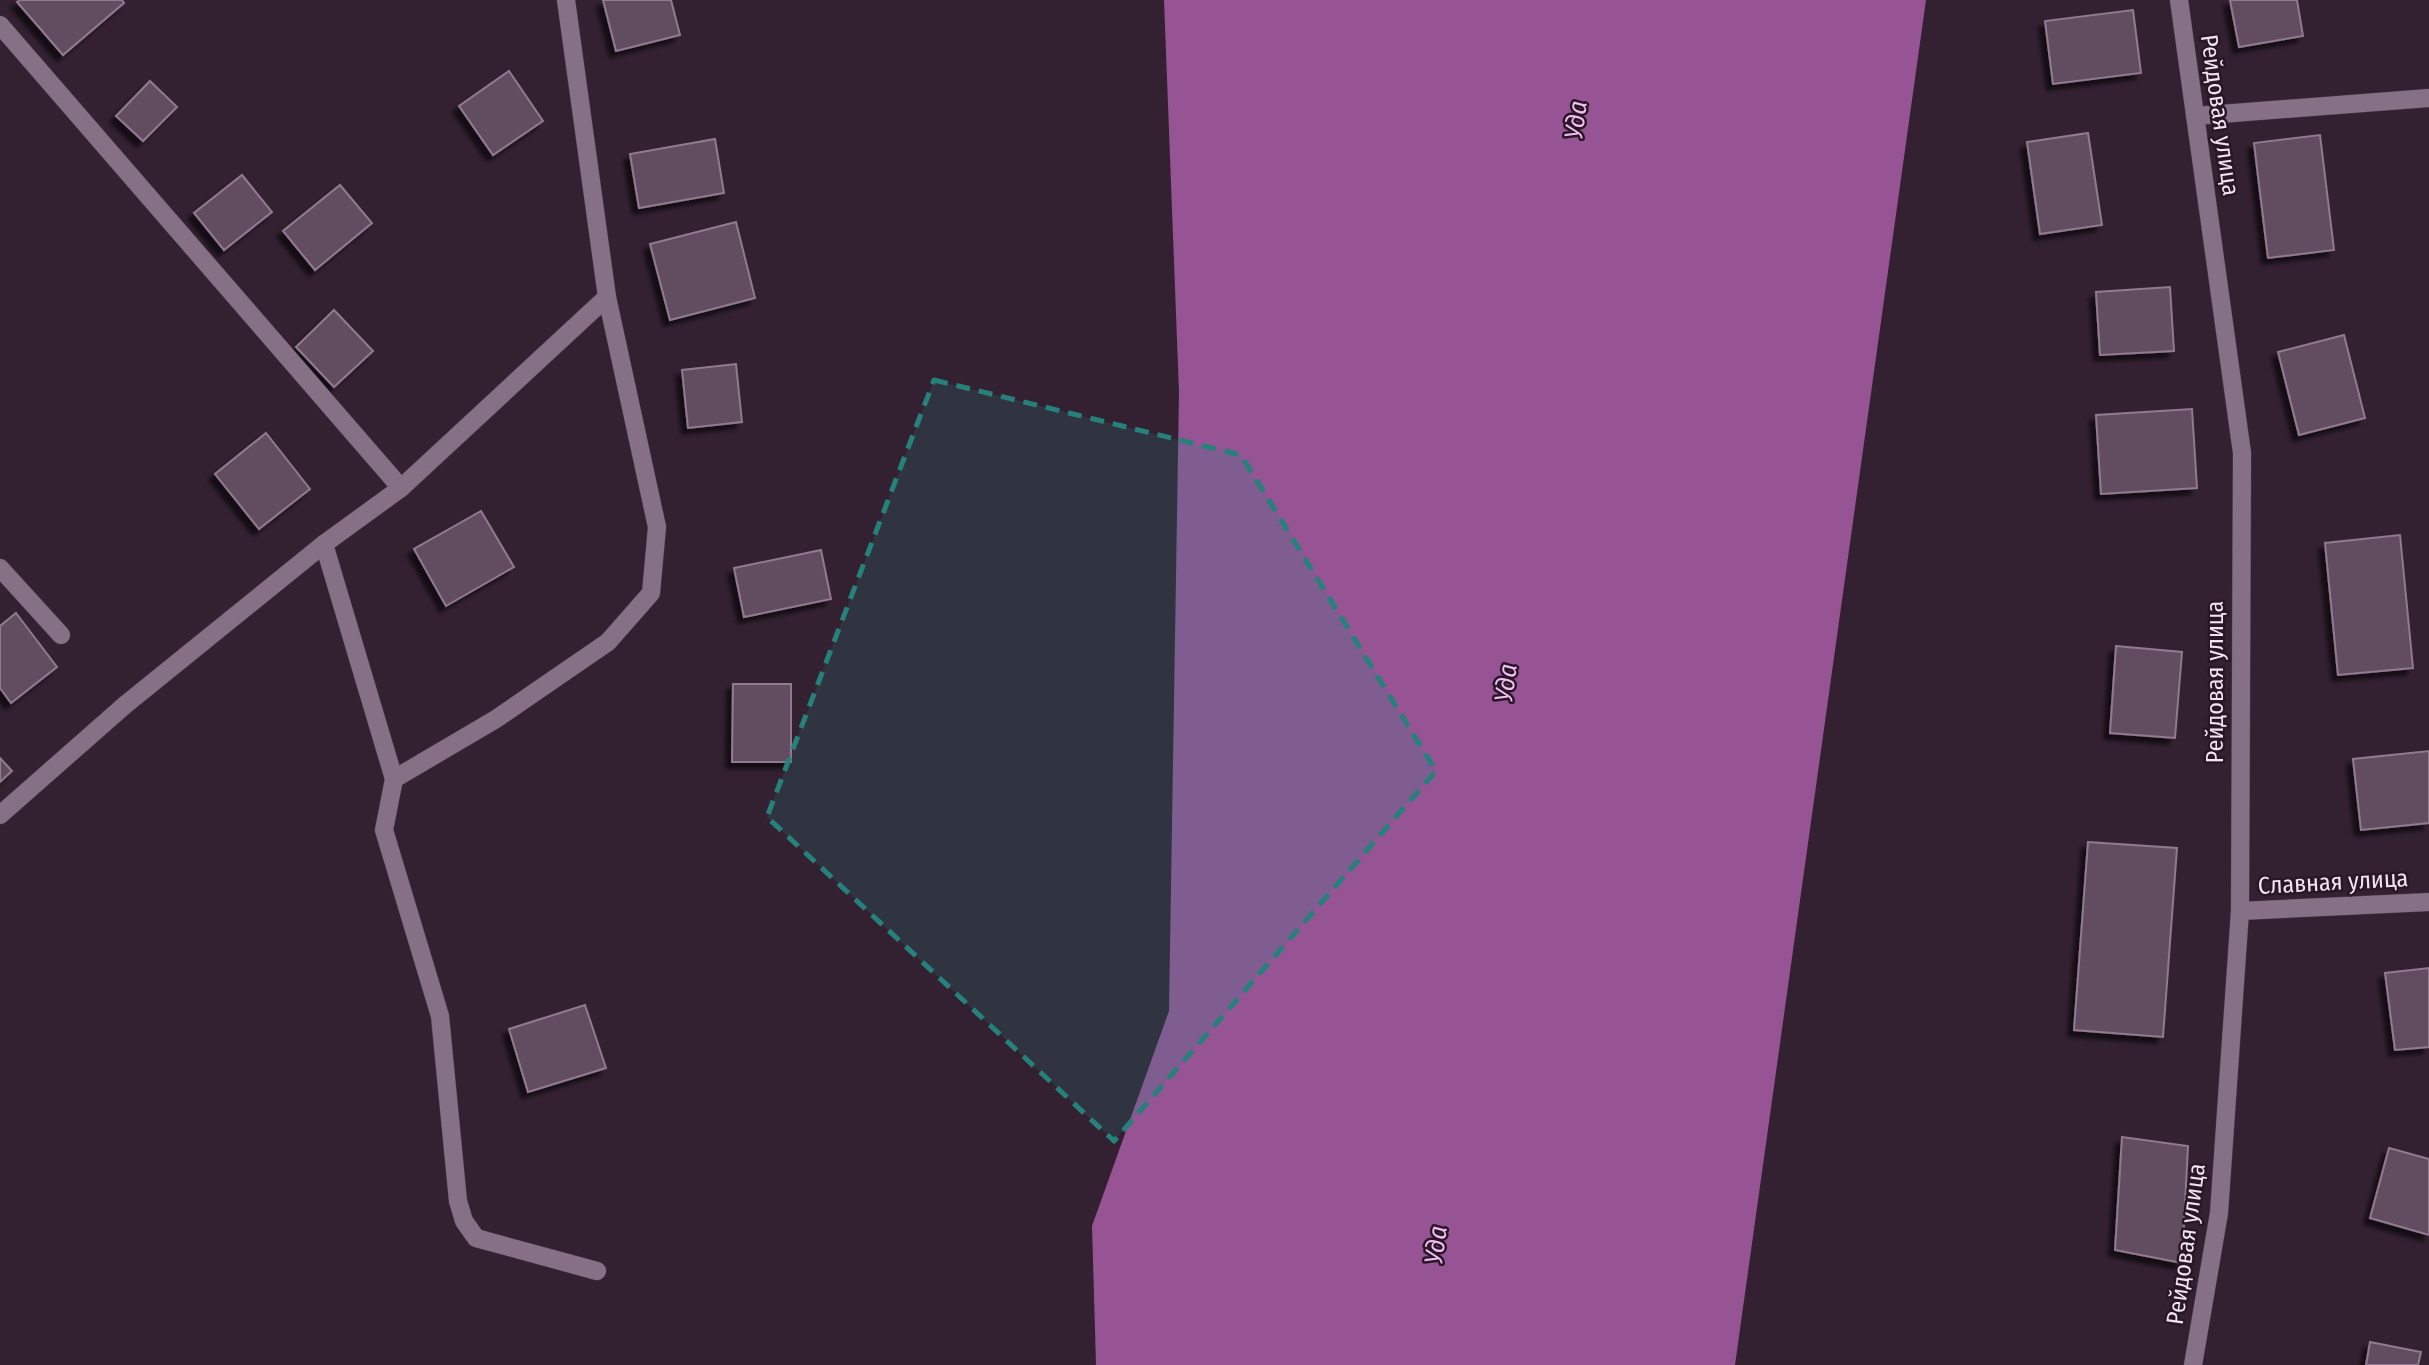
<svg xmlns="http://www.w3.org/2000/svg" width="2429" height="1365" font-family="'Fira Sans Condensed',sans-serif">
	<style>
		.water { fill: #975495 }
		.building { fill: #624d60; stroke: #917a8f; stroke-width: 2; filter: url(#shadow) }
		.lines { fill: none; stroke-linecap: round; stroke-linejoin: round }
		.minor-casing { stroke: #4e3e4d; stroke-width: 19 }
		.minor { stroke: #867085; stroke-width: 18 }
		.marked { fill: #26817b; fill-opacity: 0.2; stroke: #26817b; stroke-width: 5; stroke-dasharray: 14 9; stroke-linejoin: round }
		.labels { text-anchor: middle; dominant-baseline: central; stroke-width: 5; stroke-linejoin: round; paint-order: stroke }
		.street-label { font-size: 24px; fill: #f1e4f0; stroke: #291728 }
		.water-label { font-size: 26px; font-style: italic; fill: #f5bef2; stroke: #291728 }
	</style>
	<defs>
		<filter id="shadow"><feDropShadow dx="-6" dy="6" stdDeviation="2" flood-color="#0009"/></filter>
	</defs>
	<rect width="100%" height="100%" fill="#332132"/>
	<polygon class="water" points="1164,0 1926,0 1735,1365 1096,1365 1092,1226 1169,1011 1179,392"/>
	<g class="building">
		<polygon points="20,0 122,0 124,3 63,55 17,2"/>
		<polygon points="603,0 671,0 680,35 616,51"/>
		<polygon points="2230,0 2297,0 2303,36 2239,47"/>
		<polygon points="2133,10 2141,73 2053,84 2045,21"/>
		<polygon points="509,71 543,121 493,155 459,106"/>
		<polygon points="150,81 177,107 143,141 116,116"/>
		<polygon points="2088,133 2102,225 2040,234 2027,142"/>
		<polygon points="2320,135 2334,250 2268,258 2254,143"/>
		<polygon points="715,139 724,193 639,208 630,154"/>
		<polygon points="242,175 272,212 224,250 194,213"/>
		<polygon points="340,185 372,223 315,270 283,231"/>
		<polygon points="736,222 755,298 670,320 650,244"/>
		<polygon points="2170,287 2174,351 2100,355 2096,292"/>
		<polygon points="334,310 373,351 334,387 296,347"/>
		<polygon points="2344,335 2365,418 2299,435 2278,352"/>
		<polygon points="736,364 742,422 688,428 682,370"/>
		<polygon points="2192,409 2197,488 2101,494 2096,415"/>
		<polygon points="266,433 310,489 259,529 215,474"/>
		<polygon points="481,511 514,567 446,606 414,549"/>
		<polygon points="2400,535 2413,668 2338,675 2325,543"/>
		<polygon points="821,550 831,599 744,617 734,568"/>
		<polygon points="16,613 57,667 11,703 0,688 0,626"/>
		<polygon points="2116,646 2182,652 2175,738 2110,733"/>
		<polygon points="733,684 791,684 791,762 732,762"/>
		<polygon points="2429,751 2429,823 2361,830 2353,759"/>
		<polygon points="0,758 12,771 0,782"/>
		<polygon points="2088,842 2177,848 2163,1037 2074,1030"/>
		<polygon points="2429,968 2429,1047 2395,1050 2385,973"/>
		<polygon points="585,1005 606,1068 528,1092 509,1029"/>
		<polygon points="2122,1137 2188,1146 2182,1263 2115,1250"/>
		<polygon points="2389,1148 2429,1159 2429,1235 2370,1218"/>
		<polygon points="2370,1342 2421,1352 2418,1365 2366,1365"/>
	</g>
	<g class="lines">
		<g class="minor-casing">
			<g id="minor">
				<polyline points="566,0 607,297 657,527 651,593 608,642 496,719 394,779 384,830 440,1016 458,1201 464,1221 476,1238 597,1271"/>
				<polyline points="2179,0 2242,453 2240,911 2219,1213 2193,1365"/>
				<polyline points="0,25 401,488"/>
				<polyline points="2195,116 2429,98"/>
				<polyline points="324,544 394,779"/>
				<polyline points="0,568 61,635"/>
				<polyline points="0,815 125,705 324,544 401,488 607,297"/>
				<polyline points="2240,911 2429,902"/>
			</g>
		</g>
		<use href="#minor" class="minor"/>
	</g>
	<path class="marked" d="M934 380 1241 455 1436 771 1114 1141 767 817Z"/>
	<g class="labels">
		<g class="street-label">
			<text transform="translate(2220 115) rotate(82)">Рейдовая улица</text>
			<text transform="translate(2215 682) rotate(-90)">Рейдовая улица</text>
			<text transform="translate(2333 882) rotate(-3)">Славная улица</text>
			<text transform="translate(2186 1244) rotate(-82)">Рейдовая улица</text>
		</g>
		<g class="water-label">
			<text transform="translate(1576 120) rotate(-83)">Уда</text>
			<text transform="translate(1506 683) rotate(-83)">Уда</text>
			<text transform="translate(1436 1245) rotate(-83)">Уда</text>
		</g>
	</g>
</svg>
